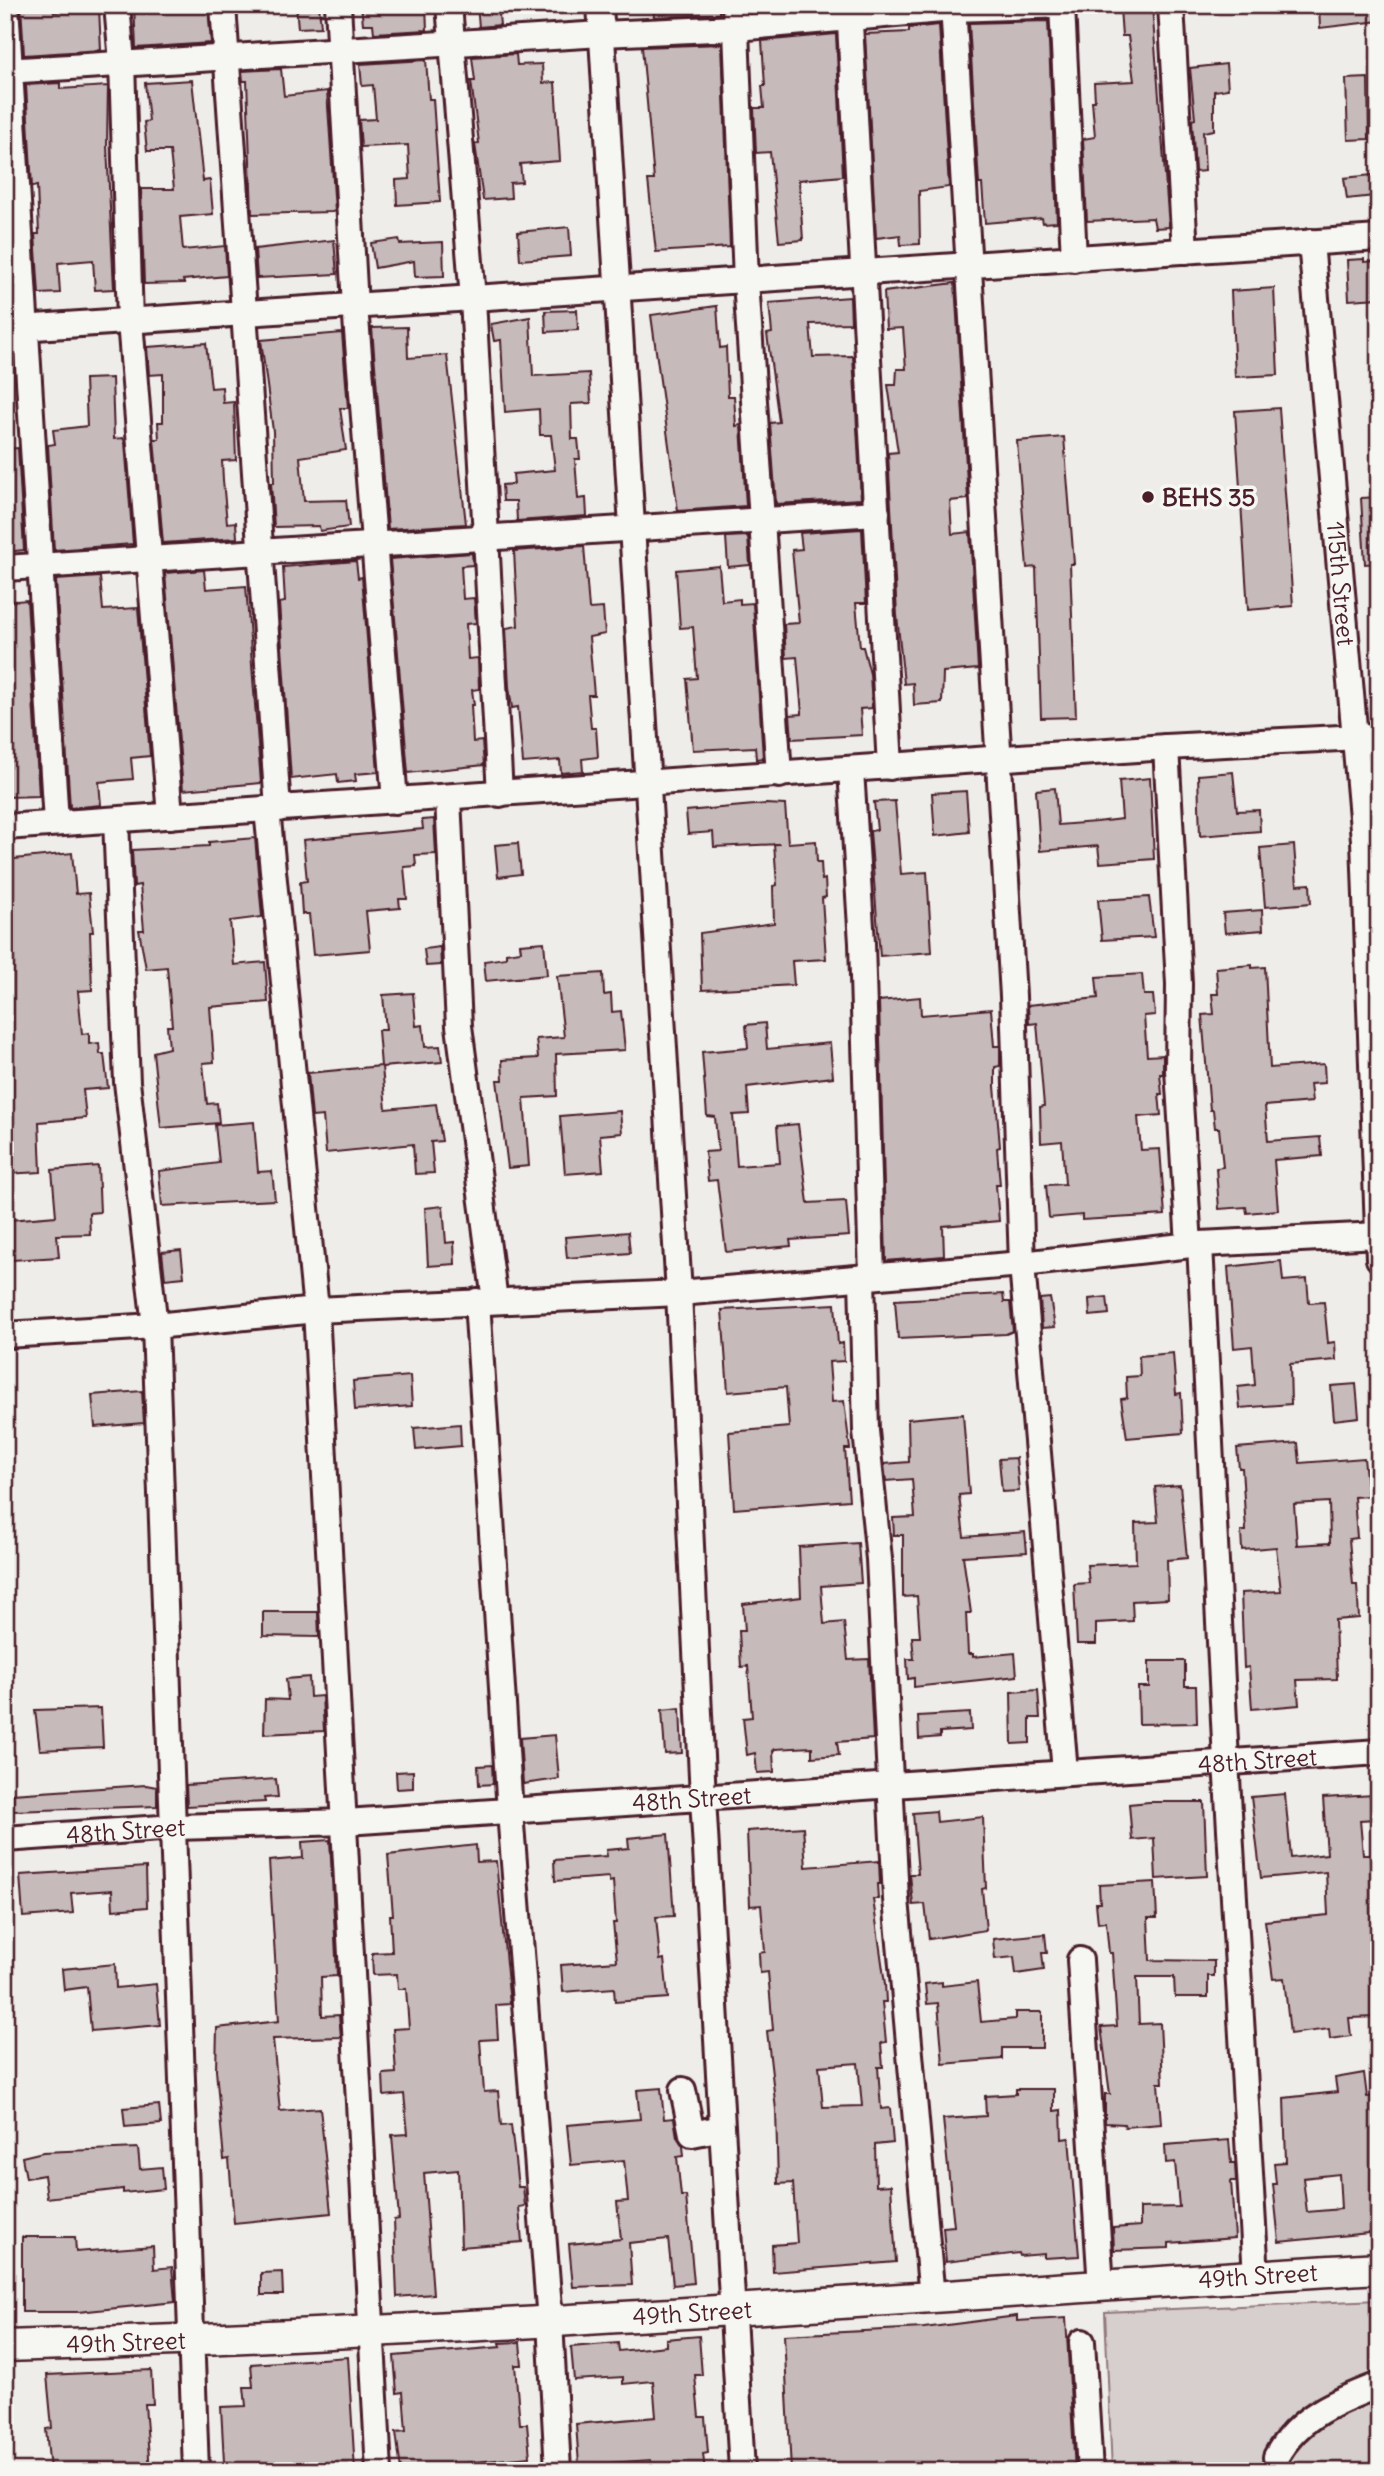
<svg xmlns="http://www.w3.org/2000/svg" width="1384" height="2476" font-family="Delius,sans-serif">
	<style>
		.green { fill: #d7cfce; stroke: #90777c; stroke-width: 2 }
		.building { fill: #c6babb; stroke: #4a1f2b; stroke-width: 2; fill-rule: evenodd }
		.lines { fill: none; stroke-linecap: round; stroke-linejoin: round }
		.minor-casing { stroke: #4a1f2b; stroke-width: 30 }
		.major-casing { stroke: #4a1f2b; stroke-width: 35 }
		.minor { stroke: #f6f6f2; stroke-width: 24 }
		.major { stroke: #f6f6f2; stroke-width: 30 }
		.poi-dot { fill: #4a1f2b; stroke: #f6f6f2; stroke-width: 2.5 }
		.labels { text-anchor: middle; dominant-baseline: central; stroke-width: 7; stroke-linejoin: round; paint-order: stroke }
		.poi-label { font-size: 24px; font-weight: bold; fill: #4a1f2b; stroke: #f6f6f2; text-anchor: start }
		.street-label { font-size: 24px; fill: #4a1f2b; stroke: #f6f6f2 }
	</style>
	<rect width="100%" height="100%" fill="#efedea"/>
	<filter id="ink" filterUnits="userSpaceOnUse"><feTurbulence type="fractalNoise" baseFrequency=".0143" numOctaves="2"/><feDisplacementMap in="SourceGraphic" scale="14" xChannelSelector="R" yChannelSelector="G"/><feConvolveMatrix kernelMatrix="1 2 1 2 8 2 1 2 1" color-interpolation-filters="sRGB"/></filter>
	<g filter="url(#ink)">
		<polygon class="green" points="1379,2300 1379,2471 1112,2471 1105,2312"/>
		<g class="building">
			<polygon points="21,5 53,5 54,12 99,8 101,50 24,55"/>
			<polygon points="134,5 202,5 202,9 208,8 211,43 136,48"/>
			<polygon points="296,5 319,5 321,27 298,28"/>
			<polygon points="361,5 426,5 427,30 374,33 373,24 363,24"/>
			<polygon points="477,5 498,5 500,25 479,27"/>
			<polygon points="653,5 719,5 719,14 654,17"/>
			<polygon points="1319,5 1379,5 1379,21 1320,28"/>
			<polygon points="1152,6 1169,227 1155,228 1153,218 1087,221 1083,139 1095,137 1092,101 1095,101 1094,83 1134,81 1128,36 1122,36 1120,8"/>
			<polygon points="1048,21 1057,222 1043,223 1042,218 985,223 982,184 979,184 969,23"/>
			<polygon points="939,25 949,187 919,191 920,244 901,245 900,235 876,238 865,34 909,32 909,28"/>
			<polygon points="836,34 843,176 799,180 803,240 779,242 770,152 756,153 754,108 764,108 762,86 765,86 762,41"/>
			<polygon points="722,44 730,247 656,252 648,180 654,180 642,47"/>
			<polygon points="516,54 517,65 542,64 543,83 555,82 560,161 520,164 522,182 510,183 511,198 483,200 475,144 479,143 471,81 475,81 472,57"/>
			<polygon points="426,60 429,99 433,99 440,202 397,205 396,180 410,179 408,145 361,147 359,120 376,119 373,85 362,86 360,64"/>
			<polygon points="1226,64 1228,89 1214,91 1214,130 1203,132 1205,171 1195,172 1192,120 1195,119 1190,68"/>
			<polygon points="281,69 284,96 327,91 335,211 332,212 252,214 247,81 243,81 242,71"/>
			<polygon points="1368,78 1369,139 1348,140 1346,79"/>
			<polygon points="192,80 203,181 210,180 213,214 180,217 183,250 225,246 227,276 183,280 184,283 144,284 141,189 174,189 170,151 147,151 144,122 149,121 145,83"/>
			<polygon points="60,83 60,89 108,86 107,146 114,289 95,290 93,260 58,263 60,293 39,294 35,234 39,234 37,186 32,187 26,85"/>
			<polygon points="1372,175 1374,196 1347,199 1344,178"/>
			<polygon points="569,227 571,256 520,260 518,232"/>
			<polygon points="399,239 400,244 443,242 444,276 415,277 414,261 375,268 371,243"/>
			<polygon points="334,240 337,274 257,278 255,249"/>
			<polygon points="1364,259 1364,262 1379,261 1379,298 1349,300 1347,260"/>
			<polygon points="955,283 968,499 950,501 952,534 970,532 978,669 943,672 942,703 914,705 913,683 904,684 897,615 888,453 898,452 888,385 896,385 897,369 906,369 903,328 886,329 884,292"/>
			<polygon points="1274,288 1278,375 1235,377 1231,291"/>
			<polygon points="850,297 851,323 810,324 813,357 853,356 861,499 776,504 770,423 779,422 767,334 772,333 769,303"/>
			<polygon points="717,306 720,348 726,347 728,396 734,396 736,426 741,425 746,506 678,511 651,315"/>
			<polygon points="577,310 578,330 546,332 545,311"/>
			<polygon points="530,317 533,376 589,373 591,403 571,404 572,439 578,439 580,459 575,459 578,499 586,498 587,516 517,521 516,501 503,501 502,485 514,484 513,474 555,470 551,435 540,435 539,409 505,412 501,340 494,341 491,324"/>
			<polygon points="407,327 408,358 447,355 466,524 388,529 372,328"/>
			<polygon points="342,333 348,408 340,408 346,450 300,457 304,501 346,500 349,527 320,531 319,526 274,527 271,483 274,483 273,431 261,340"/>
			<polygon points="206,343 211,388 222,387 223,403 234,402 236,460 222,461 223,480 227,523 236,522 237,538 163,543 154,439 159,439 158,422 163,422 163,374 149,375 147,347"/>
			<polygon points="112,378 114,439 123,438 125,442 133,544 54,550 48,445 55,444 53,430 87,426 85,379"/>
			<polygon points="1279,408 1293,606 1248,610 1235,411"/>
			<polygon points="1064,437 1074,564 1070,564 1076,717 1041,718 1036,567 1027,568 1017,441"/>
			<polygon points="18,448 24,550 5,552 5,449"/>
			<polygon points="1379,497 1379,563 1365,564 1361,498"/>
			<polygon points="862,529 866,603 856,603 860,647 863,647 870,674 872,708 860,709 862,735 792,739 790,715 802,714 797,657 786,658 784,624 799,623 792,550 802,549 800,533"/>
			<polygon points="748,536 750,565 728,567 726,537"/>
			<polygon points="584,546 589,609 603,608 605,634 589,637 594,695 588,695 591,728 596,728 598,757 582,759 583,771 561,773 560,760 523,763 518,707 512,708 509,687 506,628 518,626 514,551"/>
			<polygon points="472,553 473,565 461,566 463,599 474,598 476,623 466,624 468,659 478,658 479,689 472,690 474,705 471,705 473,742 482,741 484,765 408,773 390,559"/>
			<polygon points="356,561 358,578 362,577 378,772 355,774 356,781 338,783 337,774 291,779 279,603 285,602 283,567"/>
			<polygon points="719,566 722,601 740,599 740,604 753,603 763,758 756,759 755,747 693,750 687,679 697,678 693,627 680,628 676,570"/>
			<polygon points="204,570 206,589 246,586 261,783 183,790 165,573"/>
			<polygon points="100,577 103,610 138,608 150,756 131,758 133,779 99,782 101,805 70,808 56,580"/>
			<polygon points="27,600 39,796 5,797 5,602"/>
			<polygon points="1233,772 1237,811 1259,810 1260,831 1200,836 1198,775"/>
			<polygon points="1150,778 1154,859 1100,863 1098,846 1040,851 1036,790 1055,788 1058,825 1096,822 1122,819 1119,781"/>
			<polygon points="966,791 969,832 935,836 932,793"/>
			<polygon points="895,801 901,874 927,872 932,952 880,956 870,831 877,830 874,802"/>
			<polygon points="766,804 785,805 788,843 816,841 817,862 821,862 822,880 825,879 826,897 822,898 826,959 792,961 794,985 702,990 700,933 774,923 773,886 777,885 774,844 780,844 714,847 713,832 688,834 686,811"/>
			<polygon points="434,819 436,854 415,855 416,866 404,867 407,899 399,899 400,908 366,911 370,950 313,955 309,914 302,914 300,882 307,881 303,840 423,829 422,820"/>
			<polygon points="255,838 262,917 230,921 234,965 265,962 268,1002 210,1007 214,1062 203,1063 207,1104 217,1103 219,1123 161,1128 153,1052 169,1048 167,1026 172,1026 167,967 146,969 139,930 144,930 140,885 134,886 132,850 209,846 209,842"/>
			<polygon points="518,843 521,874 498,877 495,845"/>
			<polygon points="1294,845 1297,885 1310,884 1311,903 1265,907 1260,848"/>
			<polygon points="72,853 76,894 89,893 93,932 90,932 92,990 78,991 82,1034 89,1033 89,1044 99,1043 100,1054 104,1054 108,1088 83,1090 86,1118 39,1122 41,1172 5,1174 5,860"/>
			<polygon points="1149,897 1154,937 1102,940 1098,900"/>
			<polygon points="1262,910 1263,930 1225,933 1223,913"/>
			<polygon points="544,942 547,975 486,981 484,961 506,958 506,953 521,951 520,944"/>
			<polygon points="440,947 441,965 426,966 424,949"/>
			<polygon points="1252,965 1252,968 1265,967 1270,1068 1324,1064 1325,1083 1310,1084 1312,1102 1265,1106 1268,1141 1320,1137 1322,1156 1274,1160 1278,1210 1247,1213 1246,1207 1219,1209 1216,1168 1223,1167 1219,1128 1215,1128 1213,1110 1210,1110 1202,1015 1214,1014 1212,994 1218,994 1216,968"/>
			<polygon points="603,973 604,995 611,994 612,1012 621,1011 625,1050 556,1054 557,1096 524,1098 529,1166 508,1168 497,1080 503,1080 502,1060 538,1058 536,1039 564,1037 557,976"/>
			<polygon points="1142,974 1144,995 1153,995 1155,1015 1144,1016 1147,1056 1163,1055 1163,1074 1160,1074 1162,1094 1159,1094 1161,1115 1138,1117 1141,1150 1160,1149 1165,1215 1082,1220 1082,1215 1049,1218 1046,1185 1065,1184 1062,1141 1041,1143 1040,1107 1044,1106 1037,1023 1029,1024 1028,1005 1098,998 1096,977"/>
			<polygon points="413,993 416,1026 423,1025 425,1047 440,1046 442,1062 382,1067 386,1109 436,1104 442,1141 431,1142 434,1173 415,1174 413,1144 326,1153 323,1116 312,1117 308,1073 381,1066 378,1030 386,1030 383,995"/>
			<polygon points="920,997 921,1015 991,1009 994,1046 1000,1046 1000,1066 995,1067 995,1086 1000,1147 997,1148 1000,1185 996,1185 999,1221 943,1226 944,1256 886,1261 879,1001"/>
			<polygon points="765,1023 767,1049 830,1043 833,1077 747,1087 749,1114 733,1115 737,1166 780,1163 777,1126 798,1124 808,1203 846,1201 849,1236 790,1240 791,1246 726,1252 717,1180 708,1181 705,1152 718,1151 715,1117 707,1116 702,1052 748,1048 746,1025"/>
			<polygon points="620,1111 622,1133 600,1135 603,1171 565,1174 560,1116"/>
			<polygon points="254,1122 258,1172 272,1171 275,1200 162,1206 159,1171 219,1163 215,1125"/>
			<polygon points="98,1166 100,1212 89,1213 90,1234 57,1235 59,1257 12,1260 9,1220 56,1216 52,1170"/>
			<polygon points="443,1206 446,1243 454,1242 455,1264 428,1266 425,1208"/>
			<polygon points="628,1232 630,1253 567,1258 565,1237"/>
			<polygon points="181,1250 184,1277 165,1279 162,1252"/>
			<polygon points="1281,1261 1283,1281 1307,1279 1309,1303 1324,1302 1328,1343 1335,1342 1336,1360 1290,1364 1291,1404 1240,1408 1238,1387 1255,1385 1252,1346 1234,1348 1228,1267"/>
			<polygon points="1003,1294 1004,1302 1010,1302 1013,1331 1006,1334 898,1339 895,1300"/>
			<polygon points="1107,1297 1109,1314 1090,1316 1089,1299"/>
			<polygon points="1050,1298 1055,1327 1042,1328 1040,1299"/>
			<polygon points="835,1304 838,1344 843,1343 844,1361 829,1362 832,1402 844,1401 850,1449 845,1449 849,1500 734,1509 729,1432 789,1427 786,1387 728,1392 722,1310"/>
			<polygon points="1173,1353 1176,1394 1181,1393 1183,1433 1127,1438 1121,1399 1127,1398 1126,1377 1140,1376 1139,1356"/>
			<polygon points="410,1376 412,1406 355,1410 353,1381"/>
			<polygon points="1356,1384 1359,1417 1334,1420 1331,1386"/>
			<polygon points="142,1391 144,1423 95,1427 92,1395"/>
			<polygon points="963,1414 969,1494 959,1495 964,1537 1025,1532 1027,1552 963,1556 971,1613 966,1613 968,1654 973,1654 973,1657 1015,1653 1017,1676 914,1687 914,1678 908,1679 907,1659 914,1659 912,1637 920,1637 917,1596 903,1597 903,1535 894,1535 893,1518 915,1517 912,1479 886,1481 884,1464 909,1462 908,1419"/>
			<polygon points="460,1424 461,1446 416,1450 414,1428"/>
			<path d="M1298 1443 1300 1463 1364 1458 1368 1496 1354 1497 1357 1538 1349 1539 1353 1585H1357L1359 1618 1335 1620 1337 1679 1297 1680 1299 1705 1252 1709 1249 1667 1244 1668 1241 1593 1281 1591 1276 1547 1242 1550 1241 1531H1246L1242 1468H1239L1237 1448ZM1329 1502 1330 1543 1297 1545 1294 1504Z"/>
			<polygon points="1016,1458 1019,1491 1002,1492 999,1459"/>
			<polygon points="1180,1485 1187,1558 1167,1560 1168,1599 1132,1601 1133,1621 1096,1623 1096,1644 1077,1644 1074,1584 1089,1583 1087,1565 1136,1563 1135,1523 1158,1522 1155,1487"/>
			<polygon points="858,1543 861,1583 821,1586 824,1624 844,1622 848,1660 869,1659 873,1739 837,1742 839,1755 812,1757 812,1747 775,1749 773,1751 774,1772 757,1773 755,1753 747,1755 743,1718 752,1717 748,1666 741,1667 739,1631 745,1631 743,1604 801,1597 799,1547"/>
			<polygon points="263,1612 318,1612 319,1637 263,1636"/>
			<polygon points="1149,1661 1185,1661 1185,1686 1196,1686 1197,1723 1139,1724 1138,1687 1149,1687"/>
			<polygon points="309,1677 310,1697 322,1696 324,1731 264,1734 265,1699 288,1700 286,1679"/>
			<polygon points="1038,1690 1040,1718 1030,1718 1030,1743 1012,1744 1011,1692"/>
			<polygon points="101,1708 103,1747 40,1750 35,1710"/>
			<polygon points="680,1708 682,1753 665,1754 662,1710"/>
			<polygon points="970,1713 971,1730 940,1732 940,1737 919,1739 918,1716"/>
			<polygon points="555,1735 559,1779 523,1784 520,1738"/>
			<polygon points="492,1765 493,1784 479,1785 478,1766"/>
			<polygon points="413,1771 413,1788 397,1789 396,1772"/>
			<polygon points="276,1779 278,1797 264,1798 265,1802 187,1806 186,1785"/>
			<polygon points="146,1785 157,1787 157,1806 13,1811 12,1794"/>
			<polygon points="1285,1794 1291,1858 1327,1854 1323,1798 1374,1795 1375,1819 1360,1820 1363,1855 1370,1855 1372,1876 1379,1876 1379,1911 1375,1912 1379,2017 1349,2018 1351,2036 1330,2039 1329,2029 1290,2034 1284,1978 1273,1979 1265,1921 1328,1915 1326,1872 1261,1878 1251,1797"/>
			<polygon points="1149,1802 1204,1802 1207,1876 1156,1879 1154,1838 1132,1840 1129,1804"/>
			<polygon points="936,1811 937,1822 983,1817 986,1888 982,1889 986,1930 929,1939 925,1904 913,1905 910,1874 918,1874 913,1813"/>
			<path d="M803 1827 806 1867 879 1861 880 1884H877L878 1899H873L885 1984 886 2002H882L886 2042 881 2043 883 2067H878L881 2109 890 2108 893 2143 875 2145 876 2186 891 2185 896 2262 773 2272 772 2245 797 2243 793 2183 778 2184 776 2110 767 2031 773 2030 768 1972 760 1973 759 1953 765 1952 761 1905 750 1906 747 1831ZM858 2063 862 2106 823 2107 819 2066Z"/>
			<polygon points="668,1834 674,1916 656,1917 660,1960 664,1959 668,1998 615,2002 614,1988 563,1992 561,1965 617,1961 613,1923 616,1923 613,1881 609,1882 609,1877 555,1881 554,1860 607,1856 606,1850 629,1848 628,1838"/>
			<polygon points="330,1840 337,1976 321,1977 322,2016 339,2015 341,2037 273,2039 280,2111 320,2108 331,2213 234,2223 229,2159 224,2160 216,2070 217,2028 279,2021 269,1861 303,1858 302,1842"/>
			<polygon points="476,1845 477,1862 496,1861 510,2004 496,2005 498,2039 480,2040 484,2092 498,2091 501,2126 511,2125 518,2187 523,2187 525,2206 519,2207 522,2242 461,2247 458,2170 424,2173 433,2294 397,2297 394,2220 399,2219 392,2135 408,2134 404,2094 384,2096 383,2074 396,2073 393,2029 409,2028 406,1989 398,1989 397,1974 373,1975 372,1953 392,1952 390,1915 393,1915 388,1855"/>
			<polygon points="146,1867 147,1907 113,1910 112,1890 71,1893 73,1913 23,1917 20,1875"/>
			<polygon points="1155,1882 1157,1918 1148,1918 1150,1960 1214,1961 1214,1976 1208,1976 1208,1997 1175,1997 1174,1977 1137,1977 1139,2024 1160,2023 1163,2083 1158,2083 1161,2124 1125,2127 1124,2124 1105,2123 1105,2094 1110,2094 1101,2027 1117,2026 1112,1953 1109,1953 1106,1922 1098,1923 1096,1903 1100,1903 1099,1885"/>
			<polygon points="1045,1934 1047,1953 1042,1953 1044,1970 1016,1974 1014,1957 995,1959 993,1939"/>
			<polygon points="115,1964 116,1988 156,1984 160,2025 91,2031 87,1987 64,1990 62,1969"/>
			<polygon points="942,1982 942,1986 977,1982 981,2022 1015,2019 1015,2012 1042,2012 1042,2048 1002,2048 1002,2059 943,2064 938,2003 927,2004 925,1984"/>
			<path d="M1364 2073 1367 2097 1379 2096V2232L1279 2242 1273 2184H1276L1274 2163 1286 2162 1284 2098 1337 2092 1335 2078ZM1339 2174 1341 2209 1307 2212 1303 2178Z"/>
			<polygon points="661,2088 664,2119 674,2118 677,2137 683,2146 684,2156 677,2157 681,2196 686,2196 694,2283 673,2285 668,2239 629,2243 632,2285 573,2287 569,2244 621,2239 617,2202 628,2201 624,2160 571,2165 567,2125 640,2119 637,2090"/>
			<polygon points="1016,2089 1054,2089 1054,2111 1061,2110 1062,2139 1069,2138 1079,2256 1044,2258 1044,2254 1020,2256 1019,2253 946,2262 943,2227 954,2226 943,2119 986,2116 985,2096 1016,2094"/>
			<polygon points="159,2105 161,2124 125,2127 123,2108"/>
			<polygon points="1229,2140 1231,2163 1235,2163 1236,2181 1231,2181 1235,2238 1169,2243 1169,2248 1114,2250 1113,2228 1140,2226 1140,2208 1179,2207 1175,2162 1166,2163 1165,2145"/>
			<polygon points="138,2148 140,2169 162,2167 164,2189 123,2193 123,2189 47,2198 44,2175 26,2178 22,2157 43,2152"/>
			<polygon points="22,2237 75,2237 76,2252 153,2246 154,2269 172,2267 175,2302 78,2312 22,2312"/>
			<polygon points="282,2272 283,2295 261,2295 261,2273"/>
			<polygon points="1017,2316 1017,2321 1066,2318 1075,2471 791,2471 784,2335 924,2328"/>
			<polygon points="699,2336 702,2375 695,2375 699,2417 705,2417 708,2453 703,2454 705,2471 652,2471 651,2460 579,2465 576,2424 656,2417 653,2381 623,2384 623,2377 574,2380 571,2347 618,2343 619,2351 666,2346 666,2339"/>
			<polygon points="520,2342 522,2365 515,2365 520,2424 527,2424 530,2457 465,2463 465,2471 401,2471 396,2432 406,2431 403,2392 397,2393 394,2356 501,2347 500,2343"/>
			<polygon points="348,2357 355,2471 231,2471 231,2462 224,2462 221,2407 246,2406 244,2387 253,2387 251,2364"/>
			<polygon points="151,2370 153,2404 145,2404 150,2471 50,2471 46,2429 52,2428 47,2375"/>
		</g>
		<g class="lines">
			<g class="minor-casing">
				<g id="minor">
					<polyline points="6,5 56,823"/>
					<polyline points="117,5 122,62 130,321 170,816"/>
					<polyline points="223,5 278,809"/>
					<polyline points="338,5 355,306 395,801"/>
					<polyline points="449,5 473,299 500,794"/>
					<polyline points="600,5 679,1293 703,1798 742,2471"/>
					<polyline points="735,5 746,281 779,775"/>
					<polyline points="849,5 890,767"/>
					<polyline points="953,5 1013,996 1022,1264 1065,1772"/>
					<polyline points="1062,5 1074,259"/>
					<polyline points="1171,5 1185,251"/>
					<polyline points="5,71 602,34 736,28 953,9 1067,5"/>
					<path id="s1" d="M1311 242 1364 840 1379 1259"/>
					<polyline points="5,329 1379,238"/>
					<polyline points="5,568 877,513"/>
					<polyline points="1166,747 1179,984 1178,1070 1189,1245"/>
					<polyline points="851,770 862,943 872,1276"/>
					<polyline points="448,798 459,1026 495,1301"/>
					<polyline points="267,809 316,1310 379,2471"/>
					<polyline points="116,820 127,1082 155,1326 196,2471"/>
					<polyline points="5,827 1166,747 1379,736"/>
					<polyline points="1200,1244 1226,1761 1256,2276"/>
					<polyline points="862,1278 866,1431 879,1559 896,1899 932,2298"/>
					<polyline points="477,1301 510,1812 550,2321 558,2471"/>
					<polyline points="5,1335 155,1326 316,1310 679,1293 1022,1264 1200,1244 1379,1235"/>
					<path id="s2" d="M5 1839 175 1827 346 1822 1379 1752"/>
					<polyline points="1080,1960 1101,2287"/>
					<polyline points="683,2090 692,2134 722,2128"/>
					<polyline points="1082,2342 1090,2471"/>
					<path d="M1276 2457C1298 2416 1337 2401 1379 2385"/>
				</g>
			</g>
			<g class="major-casing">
				<g id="major">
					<path id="s3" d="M5 2346C464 2333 921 2296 1379 2268"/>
				</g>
			</g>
			<use href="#minor" class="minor"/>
			<use href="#major" class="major"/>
		</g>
	</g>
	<circle class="poi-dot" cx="1148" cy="497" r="7"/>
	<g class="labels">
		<g class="poi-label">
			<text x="1162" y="497">BEHS 35</text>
		</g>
		<g class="street-label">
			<text stroke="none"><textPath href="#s1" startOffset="343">115th Street</textPath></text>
			<text stroke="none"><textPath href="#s2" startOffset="1255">48th Street</textPath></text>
			<text stroke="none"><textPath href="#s2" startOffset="688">48th Street</textPath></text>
			<text stroke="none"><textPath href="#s2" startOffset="121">48th Street</textPath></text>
			<text stroke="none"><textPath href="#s3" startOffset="1255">49th Street</textPath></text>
			<text stroke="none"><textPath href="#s3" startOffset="688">49th Street</textPath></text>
			<text stroke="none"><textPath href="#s3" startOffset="121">49th Street</textPath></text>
		</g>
	</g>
	<rect width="1384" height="2476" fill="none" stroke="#f6f6f2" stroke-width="28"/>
	<rect x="14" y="14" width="1356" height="2448" fill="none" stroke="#4a1f2b" stroke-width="2.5" filter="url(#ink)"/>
</svg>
